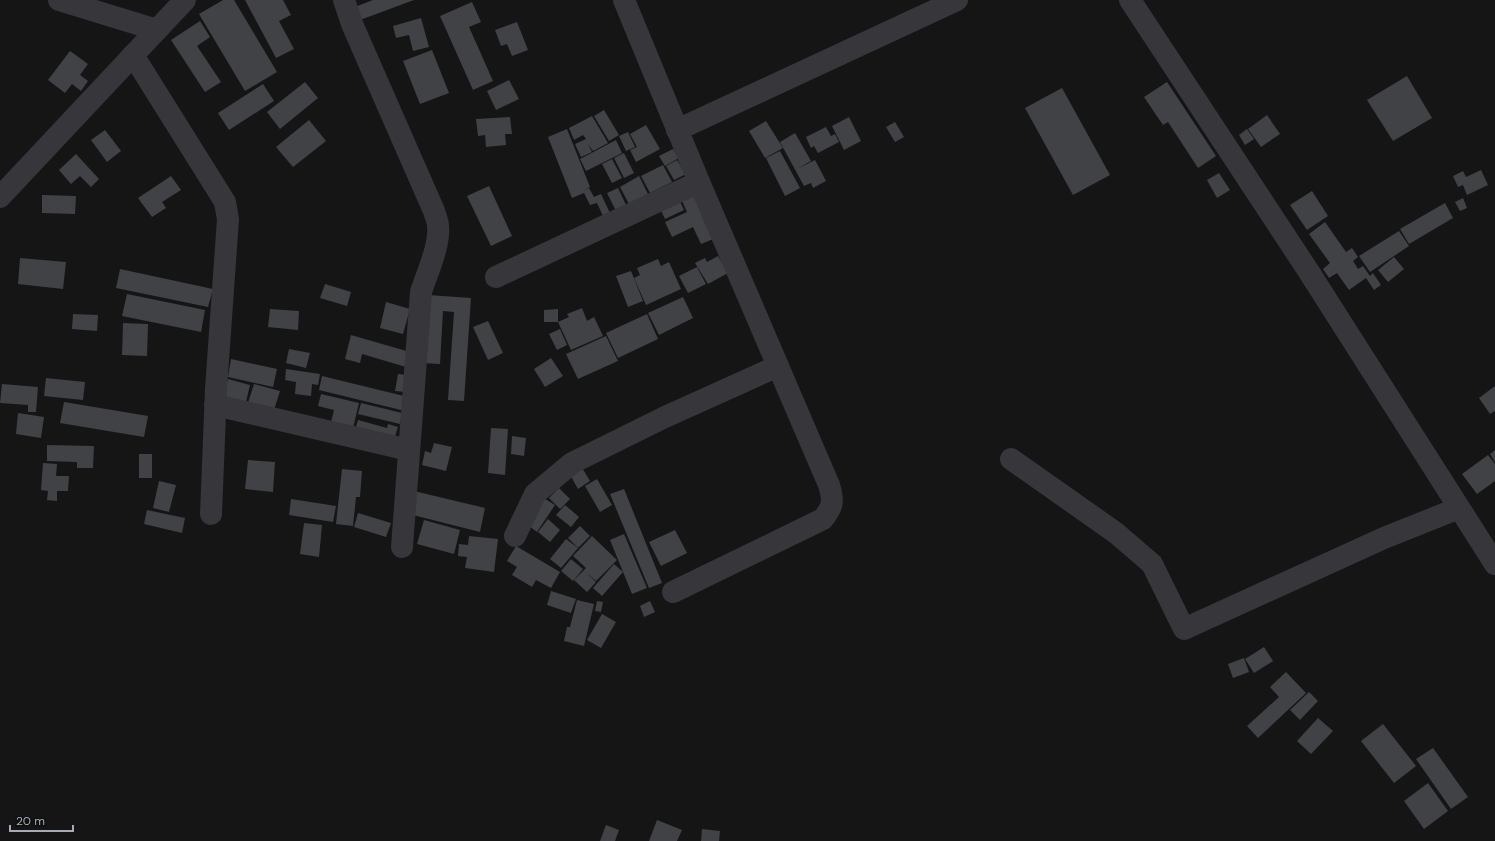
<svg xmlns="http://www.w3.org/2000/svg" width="1495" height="841" font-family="'DM Sans',sans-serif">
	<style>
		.building { fill: #414246 }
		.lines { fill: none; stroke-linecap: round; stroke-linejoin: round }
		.minor { stroke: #36363b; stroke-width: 22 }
	</style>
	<rect width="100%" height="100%" fill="#151516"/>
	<g class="building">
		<polygon points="223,0 234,0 277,72 245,91 199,14"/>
		<polygon points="245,0 283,0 291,15 279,21 294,49 276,58"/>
		<polygon points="373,0 414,0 360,20 355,7"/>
		<polygon points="472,2 481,22 469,27 493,81 473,90 440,16"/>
		<polygon points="421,18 429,47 413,51 409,35 396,38 393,26"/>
		<polygon points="200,21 210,37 197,46 221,82 205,92 171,40"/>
		<polygon points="517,22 528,50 512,56 507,44 501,46 495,30"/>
		<polygon points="432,50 449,93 420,104 403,61"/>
		<polygon points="70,51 88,64 80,75 88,81 81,91 72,84 65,93 48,80"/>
		<polygon points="1407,76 1432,118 1393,141 1367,100"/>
		<polygon points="509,80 519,99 496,110 487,91"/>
		<polygon points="305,82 318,98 280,129 267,112"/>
		<polygon points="1167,82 1216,156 1198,168 1168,122 1163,125 1144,97"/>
		<polygon points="263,84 274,101 229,130 218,113"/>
		<polygon points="1062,88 1110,175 1073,195 1025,108"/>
		<polygon points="604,110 619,135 609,141 594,116"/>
		<polygon points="1267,115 1280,134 1261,147 1248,129"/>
		<polygon points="592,116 608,143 593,151 588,144 592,152 581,157 575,144 586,139 583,135 574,140 569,128"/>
		<polygon points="510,117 512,134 505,134 506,145 486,147 485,135 478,136 476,119"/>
		<polygon points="849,117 861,141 844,150 832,126"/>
		<polygon points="309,120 326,141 293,167 276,147"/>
		<polygon points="766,121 783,148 765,158 749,131"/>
		<polygon points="895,122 904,137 895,142 886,127"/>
		<polygon points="646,125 660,149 636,162 630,150 637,147 630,134"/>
		<polygon points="826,127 831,136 835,134 839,142 818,153 814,146 811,148 806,137"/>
		<polygon points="567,129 590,187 583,191 589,188 594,197 601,194 610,213 603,216 597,203 590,205 584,193 572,198 548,137"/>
		<polygon points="1247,129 1254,139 1245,145 1239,135"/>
		<polygon points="105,130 121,151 107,162 91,140"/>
		<polygon points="628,132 635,147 626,151 619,136"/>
		<polygon points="795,133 811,161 797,169 815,160 826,181 813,188 811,183 804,186 780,142"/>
		<polygon points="616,140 622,153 586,171 580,159"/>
		<polygon points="673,149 679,158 665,166 659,156"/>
		<polygon points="780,151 800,188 785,196 766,158"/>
		<polygon points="624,153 634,173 624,178 614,158"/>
		<polygon points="76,154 99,179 91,187 80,176 71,184 59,170"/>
		<polygon points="612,159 622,178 612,183 602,164"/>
		<polygon points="677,160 686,174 674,180 666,166"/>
		<polygon points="663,165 672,182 650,193 641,176"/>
		<polygon points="1481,170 1488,185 1467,195 1463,185 1458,187 1453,176 1463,171 1466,177"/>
		<polygon points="1219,173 1230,190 1217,198 1207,180"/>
		<polygon points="171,176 181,190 162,202 166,208 152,217 138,198"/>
		<polygon points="639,176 648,194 629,204 620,187"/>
		<polygon points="699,185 721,236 701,244 693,227 672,237 665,222 687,212 679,194"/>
		<polygon points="489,186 512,236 491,246 467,196"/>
		<polygon points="618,188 626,205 616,211 607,193"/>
		<polygon points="1312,191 1328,216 1307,230 1290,205"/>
		<polygon points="42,195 76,196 75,214 42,213"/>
		<polygon points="677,195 684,210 665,219 658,204"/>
		<polygon points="1463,198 1467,208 1460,211 1455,202"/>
		<polygon points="1445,203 1453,218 1409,244 1400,229"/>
		<polygon points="1325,222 1346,252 1352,248 1358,257 1353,261 1358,269 1363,266 1370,276 1373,273 1381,285 1374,290 1366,278 1349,290 1337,273 1329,278 1323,269 1330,263 1309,234"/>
		<polygon points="1399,231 1409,246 1370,272 1359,256"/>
		<polygon points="718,256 728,273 708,284 695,263 705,258 707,262"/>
		<polygon points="1394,257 1404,269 1388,282 1378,270"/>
		<polygon points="20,258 66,262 63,289 18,284"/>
		<polygon points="658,259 661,266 669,262 681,289 646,305 634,278 640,275 637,268"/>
		<polygon points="697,267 706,284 688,293 679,276"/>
		<polygon points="120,269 213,289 208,307 116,288"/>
		<polygon points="631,271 643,301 628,307 616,276"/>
		<polygon points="325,284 351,292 347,306 320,298"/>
		<polygon points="127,294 205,310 201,332 122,316"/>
		<polygon points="428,295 471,298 464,401 448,400 454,312 443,311 440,364 423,363"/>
		<polygon points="683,297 693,318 659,335 648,313"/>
		<polygon points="386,302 410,309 403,334 380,328"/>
		<polygon points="582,308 587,321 594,317 603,336 571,350 558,322 569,317 567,314"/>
		<polygon points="270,309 299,311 298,330 268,327"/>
		<polygon points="558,309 558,322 544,322 544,310"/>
		<polygon points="73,314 98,315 97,331 72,329"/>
		<polygon points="647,314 658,339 618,358 606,333"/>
		<polygon points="488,321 503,353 488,360 473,327"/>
		<polygon points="123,323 148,324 147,356 122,355"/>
		<polygon points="560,329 567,345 557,350 549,334"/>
		<polygon points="351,335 410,352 406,367 362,354 360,363 345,359"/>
		<polygon points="606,336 618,361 578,379 566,354"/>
		<polygon points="289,349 310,353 306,368 286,363"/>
		<polygon points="551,358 563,376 545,387 534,369"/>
		<polygon points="231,359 277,369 273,387 228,377"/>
		<polygon points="286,369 320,374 318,385 312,384 311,396 295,394 296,382 285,380"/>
		<polygon points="398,374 407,375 406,392 395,391"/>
		<polygon points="322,376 408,397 405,411 319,390"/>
		<polygon points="46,378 85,382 83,400 44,396"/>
		<polygon points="228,379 250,385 245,406 223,401"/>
		<polygon points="2,384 38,387 36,412 28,412 28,405 0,403"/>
		<polygon points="254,384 280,391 272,416 246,409"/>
		<polygon points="1495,386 1495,411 1490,414 1479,398"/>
		<polygon points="321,394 359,403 353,428 331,422 334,410 318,406"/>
		<polygon points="64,402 148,416 144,437 60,423"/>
		<polygon points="361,403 402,413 400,424 358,414"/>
		<polygon points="18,413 44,417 41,438 16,434"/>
		<polygon points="358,420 387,428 388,424 398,427 393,442 355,431"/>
		<polygon points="491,428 508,429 505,475 488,473"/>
		<polygon points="512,436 526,438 524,456 511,454"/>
		<polygon points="434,443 452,447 446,471 422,465 425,451 431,453"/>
		<polygon points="47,445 94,446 93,468 77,468 77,462 47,461"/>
		<polygon points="1495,450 1495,462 1490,454"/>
		<rect x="139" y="454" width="13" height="24"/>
		<polygon points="1488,455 1495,464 1495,481 1477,494 1462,474"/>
		<polygon points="248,460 275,462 273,492 245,489"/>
		<polygon points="43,463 57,464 56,476 69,476 68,491 57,491 57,501 47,500 48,491 41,490"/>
		<polygon points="581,466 590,481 578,489 569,473"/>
		<polygon points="342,469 362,471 360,497 356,497 353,526 336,524"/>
		<polygon points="597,479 612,505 600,512 585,486"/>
		<polygon points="159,481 176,485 169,512 153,508"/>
		<polygon points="559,488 570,499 560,509 549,498"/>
		<polygon points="624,489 662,583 649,588 610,494"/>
		<polygon points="414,491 485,508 480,532 409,514"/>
		<polygon points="542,497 555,505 537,532 525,523"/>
		<polygon points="291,499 336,506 333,522 289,515"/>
		<polygon points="565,505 579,517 571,527 556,515"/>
		<polygon points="147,510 185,518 182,533 144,524"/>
		<polygon points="358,513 391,523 386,537 354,527"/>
		<polygon points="548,519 560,530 550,542 538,532"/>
		<polygon points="424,520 460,530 454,554 417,544"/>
		<polygon points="304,523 322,525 319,557 300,554"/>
		<polygon points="580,526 590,536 578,548 568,538"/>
		<polygon points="675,530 687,553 661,566 649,542"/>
		<polygon points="624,534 647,588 632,594 610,540"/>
		<polygon points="469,536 498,539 494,572 465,568 467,557 458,556 459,544 468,545"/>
		<polygon points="592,536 617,560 596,581 586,572 596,582 587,592 574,580 586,568 573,556"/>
		<polygon points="566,539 578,548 561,568 550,559"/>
		<polygon points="516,546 560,572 551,588 536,580 532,587 512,575 517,567 507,561"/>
		<polygon points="571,559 583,569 573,581 561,571"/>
		<polygon points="614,564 623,572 602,596 593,588"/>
		<polygon points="551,591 576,599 571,613 547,605"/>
		<polygon points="577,600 594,604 584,646 564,641 567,627 570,627"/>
		<polygon points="597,601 603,602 601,612 595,611"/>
		<polygon points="650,601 655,612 644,617 640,606"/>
		<polygon points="602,614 616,622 601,648 587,640"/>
		<polygon points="1264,647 1273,661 1254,673 1245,659"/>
		<polygon points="1244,658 1249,672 1233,678 1228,664"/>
		<polygon points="1286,672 1306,693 1258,738 1247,726 1279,697 1270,687"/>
		<polygon points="1309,692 1318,701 1300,720 1290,710"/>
		<polygon points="1318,718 1333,731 1311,754 1297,741"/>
		<polygon points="1383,724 1416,766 1394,783 1361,741"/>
		<polygon points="1433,748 1468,797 1451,809 1416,759"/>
		<polygon points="1428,783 1448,811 1424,829 1404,801"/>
		<polygon points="657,820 682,830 677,841 649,841"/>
		<polygon points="606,825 619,830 615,841 600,841"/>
		<polygon points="702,829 720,831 719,841 701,841"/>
	</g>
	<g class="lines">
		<g class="minor">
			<polyline points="59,0 157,30"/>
			<path d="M344 0 352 24 434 211C435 215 438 221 438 226 440 246 427 273 421 292L402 547"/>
			<path d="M624 0 699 182 829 485C834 502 833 506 823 519L673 592"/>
			<polyline points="1130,0 1309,272 1495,564"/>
			<polyline points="133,55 225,202 228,219 216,389 211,514"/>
			<polyline points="677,130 957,0"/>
			<polyline points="0,197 185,0"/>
			<polyline points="496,277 699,182"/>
			<polyline points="215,405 409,450"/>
			<polyline points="1011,459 1116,533 1152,564 1184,629 1384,538 1459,508"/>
			<polyline points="515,536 535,494 572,463 665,417 778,366"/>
		</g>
	</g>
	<path d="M10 825v6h63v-6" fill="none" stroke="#a7abb6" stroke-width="2"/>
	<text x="16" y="825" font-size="12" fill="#a7abb6" stroke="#101011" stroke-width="3" paint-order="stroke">20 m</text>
</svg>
